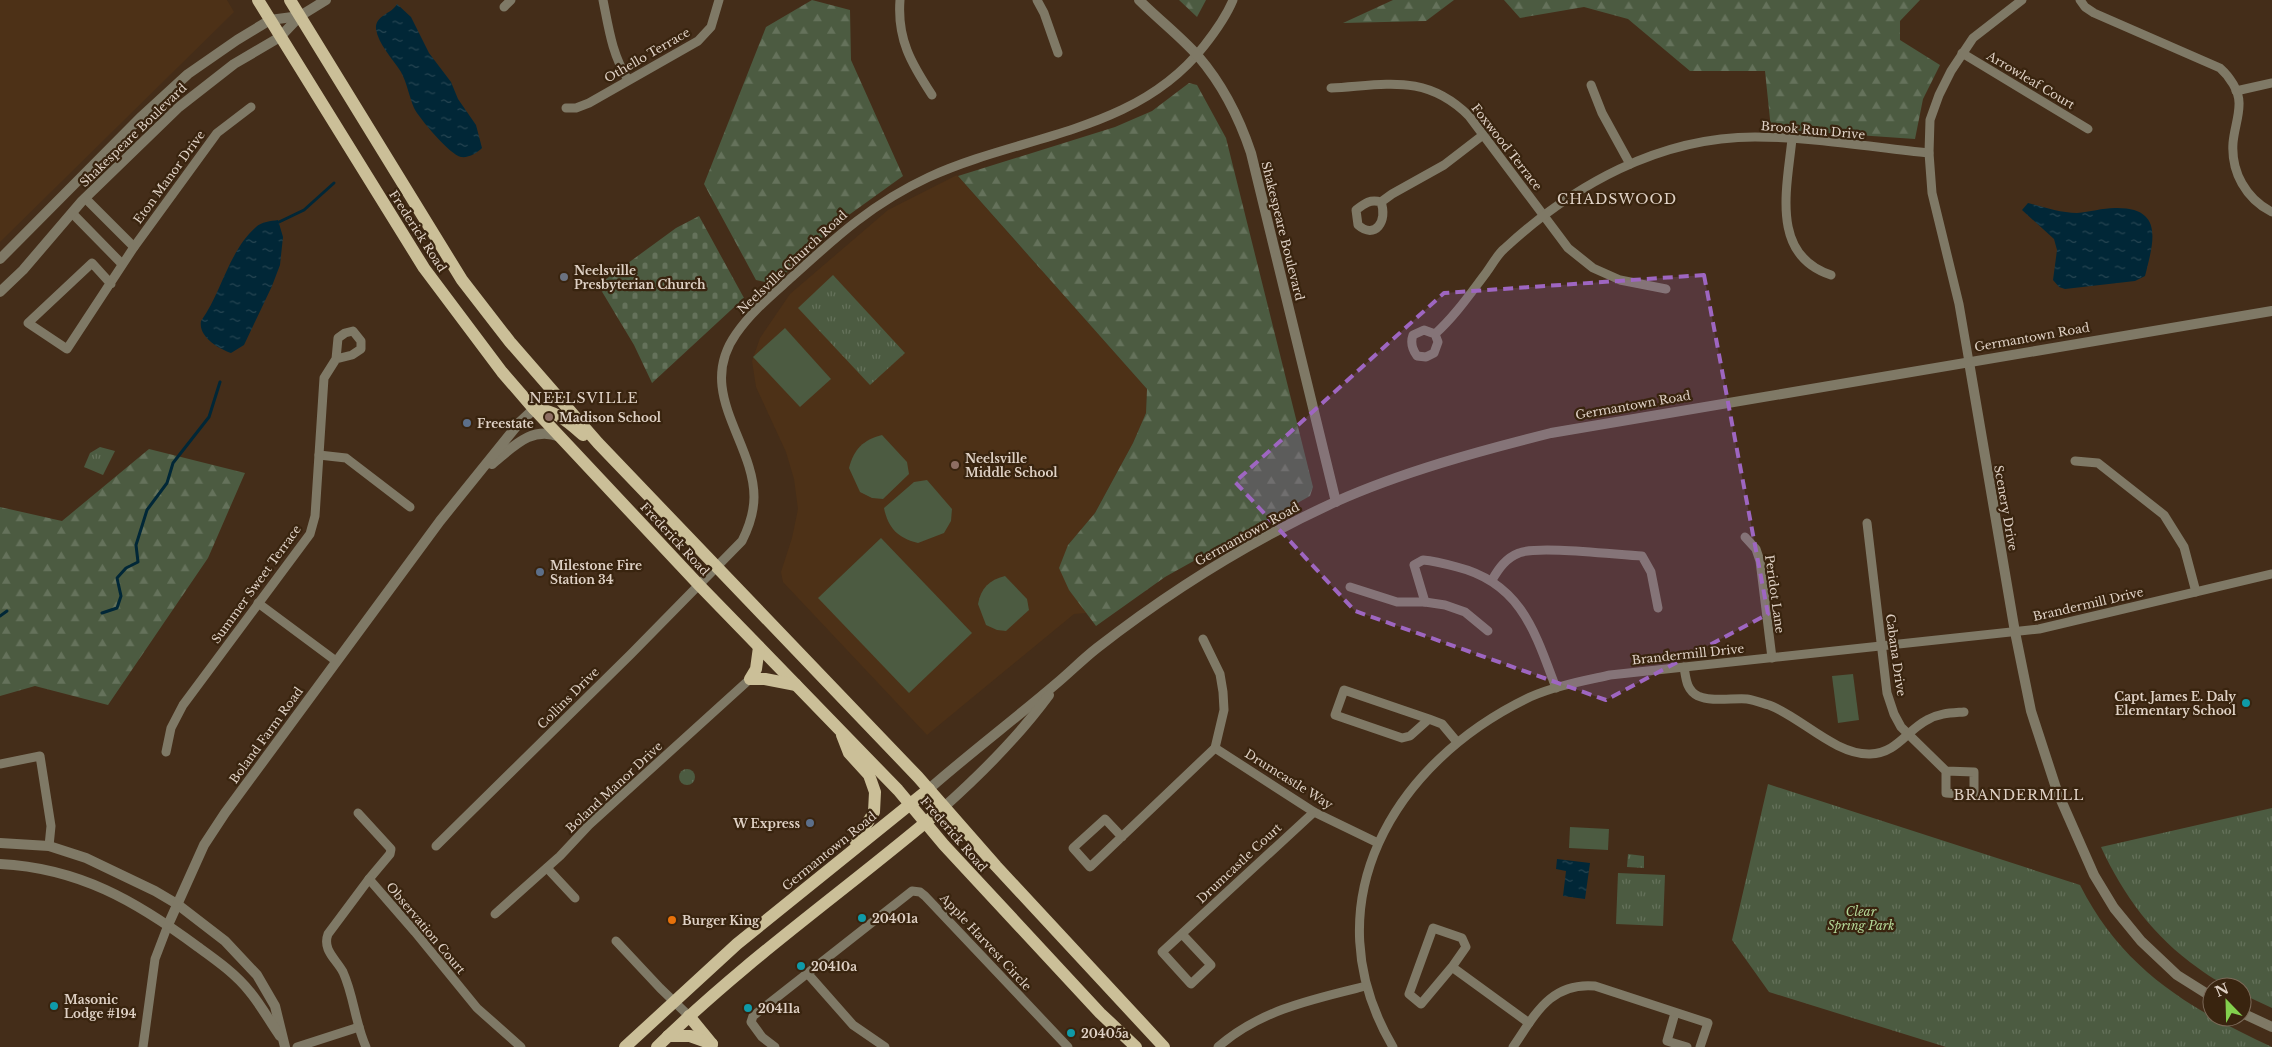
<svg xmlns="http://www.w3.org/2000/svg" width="2272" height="1047" font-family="'Libre Baskerville',serif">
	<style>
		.built { fill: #4d3117 }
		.grass { fill: #4c5b41 }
		.forest { fill: url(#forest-firs) }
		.cemetery { fill: url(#cemetery-stones) }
		.park { fill: url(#park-tufts) }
		.water { fill: url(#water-ripples) }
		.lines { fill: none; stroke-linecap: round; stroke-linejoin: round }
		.stream { stroke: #012737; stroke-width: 3 }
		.minor { stroke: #7f7966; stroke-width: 9 }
		.tertiary { stroke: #7f7966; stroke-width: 10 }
		.primary { stroke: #cbbf98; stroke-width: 12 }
		.marked { fill: #9e66c1; fill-opacity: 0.2; stroke: #9e66c1; stroke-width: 4; stroke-dasharray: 10 6; stroke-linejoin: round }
		.worship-dot { fill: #6b7280; stroke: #39240f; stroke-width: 2 }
		.education-dot { fill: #8d6e63; stroke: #39240f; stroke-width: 2 }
		.service-dot { fill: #5c6f8a; stroke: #39240f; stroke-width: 2 }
		.culture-dot { fill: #0f9aa8; stroke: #39240f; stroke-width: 2 }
		.food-dot { fill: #e8710a; stroke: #39240f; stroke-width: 2 }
		.labels { text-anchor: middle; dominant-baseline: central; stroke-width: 4.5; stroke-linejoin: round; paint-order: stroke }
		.street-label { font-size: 12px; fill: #dfd1c5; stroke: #39240f }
		.poi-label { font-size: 12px; font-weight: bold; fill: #dfd1c5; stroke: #39240f; text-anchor: start }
		.park-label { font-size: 12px; font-style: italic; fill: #b4d898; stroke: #39240f }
		.neighbourhood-label { font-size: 14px; letter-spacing: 1px; fill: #dfd1c5; stroke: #39240f }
	</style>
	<defs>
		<pattern id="forest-firs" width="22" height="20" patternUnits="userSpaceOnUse" patternTransform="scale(1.25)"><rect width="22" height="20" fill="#4c5b41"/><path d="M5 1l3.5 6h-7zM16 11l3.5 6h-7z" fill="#65725b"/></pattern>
		<pattern id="cemetery-stones" width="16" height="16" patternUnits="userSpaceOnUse" patternTransform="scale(1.25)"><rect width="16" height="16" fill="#4c5b41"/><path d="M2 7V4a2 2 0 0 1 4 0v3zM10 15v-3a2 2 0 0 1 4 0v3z" fill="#65725b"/></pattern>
		<pattern id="park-tufts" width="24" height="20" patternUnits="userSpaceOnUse" patternTransform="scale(1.25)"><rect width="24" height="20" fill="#4c5b41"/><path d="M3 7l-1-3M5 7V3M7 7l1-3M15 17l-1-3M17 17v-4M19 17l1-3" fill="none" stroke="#65725b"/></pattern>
		<pattern id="water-ripples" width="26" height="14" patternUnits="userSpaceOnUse" patternTransform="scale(1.25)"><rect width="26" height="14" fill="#012737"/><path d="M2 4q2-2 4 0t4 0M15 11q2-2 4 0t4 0" fill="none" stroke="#264552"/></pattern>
	</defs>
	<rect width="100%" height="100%" fill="#442d19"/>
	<g class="built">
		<polygon points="0,0 227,0 234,12 0,242"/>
		<polygon points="957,175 1147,389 1146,413 1133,443 1095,513 1068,545 1069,590 1087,613 1074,614 927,735 783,582 781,572 792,538 798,509 794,479 786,452 756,387 752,361 760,338 790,294 888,210"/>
	</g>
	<g class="grass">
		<polygon points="785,328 831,379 800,407 753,357"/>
		<path d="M882 435 907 462 909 474 883 499 872 498 860 492 849 468C854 449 863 440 882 435Z"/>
		<path d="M927 480 952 509 951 521 944 533 918 543C898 538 888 528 884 508L914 482Z"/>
		<polygon points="881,538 972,633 909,693 818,598"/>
		<path d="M1005 576 1027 599 1029 610 1006 631 997 630 986 625 978 604C981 588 989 580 1005 576Z"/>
		<polygon points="1853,674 1859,720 1838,723 1832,676"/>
		<polygon points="1570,827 1609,829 1608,850 1569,848"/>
	</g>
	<g class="forest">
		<polygon points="812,0 850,10 851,60 903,176 846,217 774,284 756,280 704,184 766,27"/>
		<polygon points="1179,0 1206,0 1197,17"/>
		<polygon points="1393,0 1454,0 1426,21 1343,23"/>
		<polygon points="1504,0 1920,0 1900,21 1900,40 1940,65 1923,99 1915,139 1771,129 1765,71 1690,71 1628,19 1584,7 1520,18"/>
		<polygon points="1189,83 1197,85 1226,138 1313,487 1310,496 1165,577 1096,626 1069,590 1059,568 1068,545 1095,513 1133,443 1146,413 1147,389 958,176 1115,127 1152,111"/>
		<polygon points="149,449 245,473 208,558 108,705 35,686 0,696 0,507 62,521"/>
	</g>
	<polygon class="cemetery" points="699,216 744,298 652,383 634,345 598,285 676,228"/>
	<g class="park">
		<polygon points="833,275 905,353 870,385 798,308"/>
		<polygon points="100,447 115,451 103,475 84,467 90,453"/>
		<circle cx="687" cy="777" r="8"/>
		<path d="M1768 784 2080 885C2123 970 2190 1009 2272 1047H1946L1769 992 1732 940Z"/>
		<path d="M2272 808V1008L2242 994V987C2224 987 2212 978 2198 968 2154 937 2123 895 2101 847Z"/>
		<polygon points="1628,854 1644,856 1644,868 1627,867"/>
		<polygon points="1618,873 1665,875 1663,926 1616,924"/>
	</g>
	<g class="water">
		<path d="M397 4 411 17 429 53 451 82 458 99 476 125 482 148C477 153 469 158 461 157 450 155 419 118 414 108 409 96 407 83 401 72 393 59 378 44 376 29 375 15 392 14 397 4Z"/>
		<path d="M2028 203C2043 207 2061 213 2077 213 2090 212 2102 208 2115 208 2164 207 2154 241 2145 276L2135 281 2065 289 2059 287 2053 280 2057 250 2054 239 2022 210Z"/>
		<path d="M278 220 283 237 280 265 272 286 244 345 231 353C219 349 198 337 201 321 222 292 228 252 256 227 261 222 271 221 278 220Z"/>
		<polygon points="1557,859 1590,863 1585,899 1563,896 1566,871 1556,869"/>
	</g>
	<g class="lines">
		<g class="stream">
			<polyline points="279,222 304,210 334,183"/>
			<polyline points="102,613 117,608 121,596 117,578 126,568 138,562 136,545 147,510 167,483 173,463 209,417 220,382"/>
			<polyline points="0,616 7,611"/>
		</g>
		<g class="minor">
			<path d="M603 0C609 30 612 54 628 80"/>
			<path d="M900 0C897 39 911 63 932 95"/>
			<polyline points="1037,0 1044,13 1058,53"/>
			<path d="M2080 0 2085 7 2094 13 2220 68C2229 76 2240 91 2239 105 2239 117 2234 130 2233 143 2231 172 2246 199 2272 212"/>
			<polyline points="504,7 511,0"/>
			<polyline points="1962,53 2088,129"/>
			<polyline points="1591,85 1602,113 1630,164"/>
			<path d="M1331 88C1386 85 1426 73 1469 116L1568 248 1593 268 1620 280 1666 289"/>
			<polyline points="2236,91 2272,83"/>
			<polyline points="566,108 576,108 589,103 698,41 711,27 719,0"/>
			<path d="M1792 139C1787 188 1770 255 1831 275"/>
			<polyline points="85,198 134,247"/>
			<path d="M1381 202C1388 221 1375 240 1358 225L1356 210C1365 203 1370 199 1381 202L1392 194 1444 165 1483 135"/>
			<polyline points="72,213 122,264"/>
			<polyline points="111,284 92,263 28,323 67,349 134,247 217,133 251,107"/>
			<path d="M1435 334 1438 342 1434 353 1426 357 1417 356C1412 349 1410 343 1413 335L1424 330 1435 334C1455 316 1470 294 1486 273 1492 265 1497 255 1504 249 1573 185 1659 137 1755 137 1813 137 1871 147 1929 153"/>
			<polyline points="1969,362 1959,304 1932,193 1929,153 1930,120 1939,95 1951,71 1973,38 2022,0"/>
			<polyline points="319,455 346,458 410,507"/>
			<polyline points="2075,461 2098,463 2164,515 2184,547 2196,592"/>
			<polyline points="1867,523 1887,693 1894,714 1901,727 1946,771 1946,793 1974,795 1974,772 1946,771"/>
			<polyline points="1745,537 1756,549 1760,561 1772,658"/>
			<path d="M1492 580C1499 568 1506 558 1519 553 1537 545 1618 555 1642 556L1651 572 1658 608"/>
			<polyline points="1350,587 1397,602 1425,602 1445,605 1465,612 1488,631"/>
			<path d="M1425 602 1414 565 1423 560C1435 561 1446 564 1457 567 1521 583 1535 632 1556 688"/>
			<polyline points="258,603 336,661"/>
			<path d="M1684 667C1686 678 1686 690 1698 696 1711 702 1732 698 1747 699 1754 700 1762 703 1769 705 1801 717 1835 755 1870 754 1897 753 1906 731 1927 720 1939 713 1952 713 1964 712"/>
			<polyline points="1429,719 1410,736 1402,738 1335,715 1344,690 1429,719 1442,724 1457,742"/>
			<polyline points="1215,748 1314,812 1378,843"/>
			<polyline points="166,752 171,728 183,705 310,534 315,516 324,378 336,359 338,338 345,333 353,331 361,341 361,349 352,355 336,359"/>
			<polyline points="0,764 40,756 51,826 49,846"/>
			<polyline points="358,813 391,849 390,854 369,879"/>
			<polyline points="1122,837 1105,819 1073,848 1090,867 1215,748 1224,710 1223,692 1220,674 1203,639"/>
			<path d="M436 846 631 654 742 541C749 527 754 513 754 497 754 441 695 392 736 334 751 312 772 295 792 277 837 236 873 203 929 177 1023 134 1136 133 1204 46 1215 32 1226 17 1233 0"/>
			<polyline points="547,868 575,898"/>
			<polyline points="495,914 560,856 589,825 750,679"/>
			<polyline points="1182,934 1211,965 1191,984 1162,952 1314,812"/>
			<polyline points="616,941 660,988 689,1016"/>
			<polyline points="1452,967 1466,947 1462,938 1433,928 1409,994 1421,1004 1452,967 1529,1023"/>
			<polyline points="808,974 853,1025 885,1047"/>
			<polyline points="1675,1013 1667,1041 1687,1047"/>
			<polyline points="143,1047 155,959 168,925"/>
			<polyline points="297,1047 359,1027"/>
			<path d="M366 1047C355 1023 354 996 343 972 336 959 322 950 328 934L369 879 415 932 477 1008 521 1047"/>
			<polyline points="775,1047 762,1037 751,1022 753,1016 912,891 920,892 925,896 1068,1047"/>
			<path d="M1218 1047C1260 1010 1313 999 1366 986"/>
			<path d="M1393 1047C1309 905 1393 762 1530 697 1555 686 1583 681 1610 675L2039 629 2272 574"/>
			<path d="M1513 1047C1535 1015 1550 982 1595 986L1708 1023 1700 1047"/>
		</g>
		<g class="tertiary">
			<path d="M1139 0C1158 19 1180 36 1198 56 1223 85 1239 117 1251 153L1336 502"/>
			<polyline points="0,259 140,118 188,74 237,40 270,20 300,16"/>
			<polyline points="0,292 23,270 82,201 179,107 234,64 280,37 300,16 326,0"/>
			<polyline points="1969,362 2015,632 2031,711 2057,791 2094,875 2114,908 2141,941 2177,975 2212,997"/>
			<path d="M492 464C513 447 532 425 560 437"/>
			<path d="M929 789C970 753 1015 719 1057 683 1070 672 1083 659 1097 648 1170 591 1250 541 1335 502 1402 472 1479 451 1551 433L2272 311"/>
			<path d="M944 807C982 773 1019 736 1049 695"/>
			<polyline points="0,843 49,846 86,858 155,891 177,904 225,941 257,975 275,1006 285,1047"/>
			<path d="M0 864C79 868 136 901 198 947 216 960 236 974 250 992 261 1005 270 1022 280 1036"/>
			<polyline points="168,925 204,845 225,813 440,521 519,423 534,409"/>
			<polyline points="2242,1013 2272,1027"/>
		</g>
		<g class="primary">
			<polyline points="258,0 424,268 502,372 534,409 699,585 898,790 944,845 1100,1013 1136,1047"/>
			<polyline points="290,0 462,280 510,342 598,443 918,777 996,866 1164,1047"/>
			<path d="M534 409C554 409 568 422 583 435"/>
			<polyline points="759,647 756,669 750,679 765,679 796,685"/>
			<polyline points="842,735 849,753 869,775 875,792 874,812 856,842"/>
			<polyline points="689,1016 712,1044"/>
			<polyline points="668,1036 690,1036 712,1044"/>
			<polyline points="625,1047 737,944 929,789"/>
			<path d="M657 1047C746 959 849 888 944 807"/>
		</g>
	</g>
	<path class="marked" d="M1704 275 1768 614 1606 700 1355 611 1235 482 1444 293Z"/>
	<circle class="worship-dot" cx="564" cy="277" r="5"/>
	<g class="education-dot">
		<circle cx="549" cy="417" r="5"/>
		<circle cx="955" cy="465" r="5"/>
	</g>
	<g class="service-dot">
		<circle cx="467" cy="423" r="5"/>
		<circle cx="540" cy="572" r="5"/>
		<circle cx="810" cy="823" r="5"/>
	</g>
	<g class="culture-dot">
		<circle cx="2246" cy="703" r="5"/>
		<circle cx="862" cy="918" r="5"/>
		<circle cx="801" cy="966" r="5"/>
		<circle cx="54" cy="1006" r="5"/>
		<circle cx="748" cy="1008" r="5"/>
		<circle cx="1071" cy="1033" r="5"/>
	</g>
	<circle class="food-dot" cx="672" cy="920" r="5"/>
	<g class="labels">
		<g class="street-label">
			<text transform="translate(647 55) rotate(-30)">Othello Terrace</text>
			<text transform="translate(2031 80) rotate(31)">Arrowleaf Court</text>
			<text transform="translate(1813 130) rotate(5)">Brook Run Drive</text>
			<text transform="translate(133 135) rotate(-44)">Shakespeare Boulevard</text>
			<text transform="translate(1507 147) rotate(52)">Foxwood Terrace</text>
			<text transform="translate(169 177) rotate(-54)">Eton Manor Drive</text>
			<text transform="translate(418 231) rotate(57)">Frederick Road</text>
			<text transform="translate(1283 231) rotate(76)">Shakespeare Boulevard</text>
			<text transform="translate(792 262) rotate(-43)">Neelsville Church Road</text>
			<text transform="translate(2032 337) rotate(-10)">Germantown Road</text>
			<text transform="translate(1633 405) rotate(-10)">Germantown Road</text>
			<text transform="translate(2006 508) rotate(80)">Scenery Drive</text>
			<text transform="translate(1247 534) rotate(-29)">Germantown Road</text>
			<text transform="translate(675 539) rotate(47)">Frederick Road</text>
			<text transform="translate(256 584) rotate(-54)">Summer Sweet Terrace</text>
			<text transform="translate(1775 594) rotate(82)">Peridot Lane</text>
			<text transform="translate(2088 604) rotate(-13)">Brandermill Drive</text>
			<text transform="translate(1688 654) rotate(-6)">Brandermill Drive</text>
			<text transform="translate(1896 655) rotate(82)">Cabana Drive</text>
			<text transform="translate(568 698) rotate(-45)">Collins Drive</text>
			<text transform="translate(266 735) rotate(-54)">Boland Farm Road</text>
			<text transform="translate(1289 779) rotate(32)">Drumcastle Way</text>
			<text transform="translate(614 787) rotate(-43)">Boland Manor Drive</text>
			<text transform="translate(954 834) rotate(49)">Frederick Road</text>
			<text transform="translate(829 851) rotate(-39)">Germantown Road</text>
			<text transform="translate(1239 863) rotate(-43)">Drumcastle Court</text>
			<text transform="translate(426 928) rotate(50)">Observation Court</text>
			<text transform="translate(986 942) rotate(47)">Apple Harvest Circle</text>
		</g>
		<g class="poi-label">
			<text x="574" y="270">Neelsville<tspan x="574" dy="14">Presbyterian Church</tspan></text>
			<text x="559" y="417">Madison School</text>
			<text x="477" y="423">Freestate</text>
			<text x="965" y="458">Neelsville<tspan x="965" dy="14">Middle School</tspan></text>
			<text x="550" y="565">Milestone Fire<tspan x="550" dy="14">Station 34</tspan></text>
			<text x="2236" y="696" text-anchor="end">Capt. James E. Daly<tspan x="2236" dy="14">Elementary School</tspan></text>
			<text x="800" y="823" text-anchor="end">W Express</text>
			<text x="872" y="918">20401a</text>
			<text x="682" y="920">Burger King</text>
			<text x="811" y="966">20410a</text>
			<text x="64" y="999">Masonic<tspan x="64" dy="14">Lodge #194</tspan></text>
			<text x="758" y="1008">20411a</text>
			<text x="1081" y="1033">20405a</text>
		</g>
		<g class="park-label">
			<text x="1861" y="911">Clear<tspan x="1861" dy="14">Spring Park</tspan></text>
		</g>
		<g class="neighbourhood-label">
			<text x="1617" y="199">CHADSWOOD</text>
			<text x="584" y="398">NEELSVILLE</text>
			<text x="2019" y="795">BRANDERMILL</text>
		</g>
	</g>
	<g transform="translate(2227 1002) rotate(337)"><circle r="24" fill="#39240f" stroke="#7b6958"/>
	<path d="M0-4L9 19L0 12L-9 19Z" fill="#83d04e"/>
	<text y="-8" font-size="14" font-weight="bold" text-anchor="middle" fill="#dfd1c5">N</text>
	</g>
</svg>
